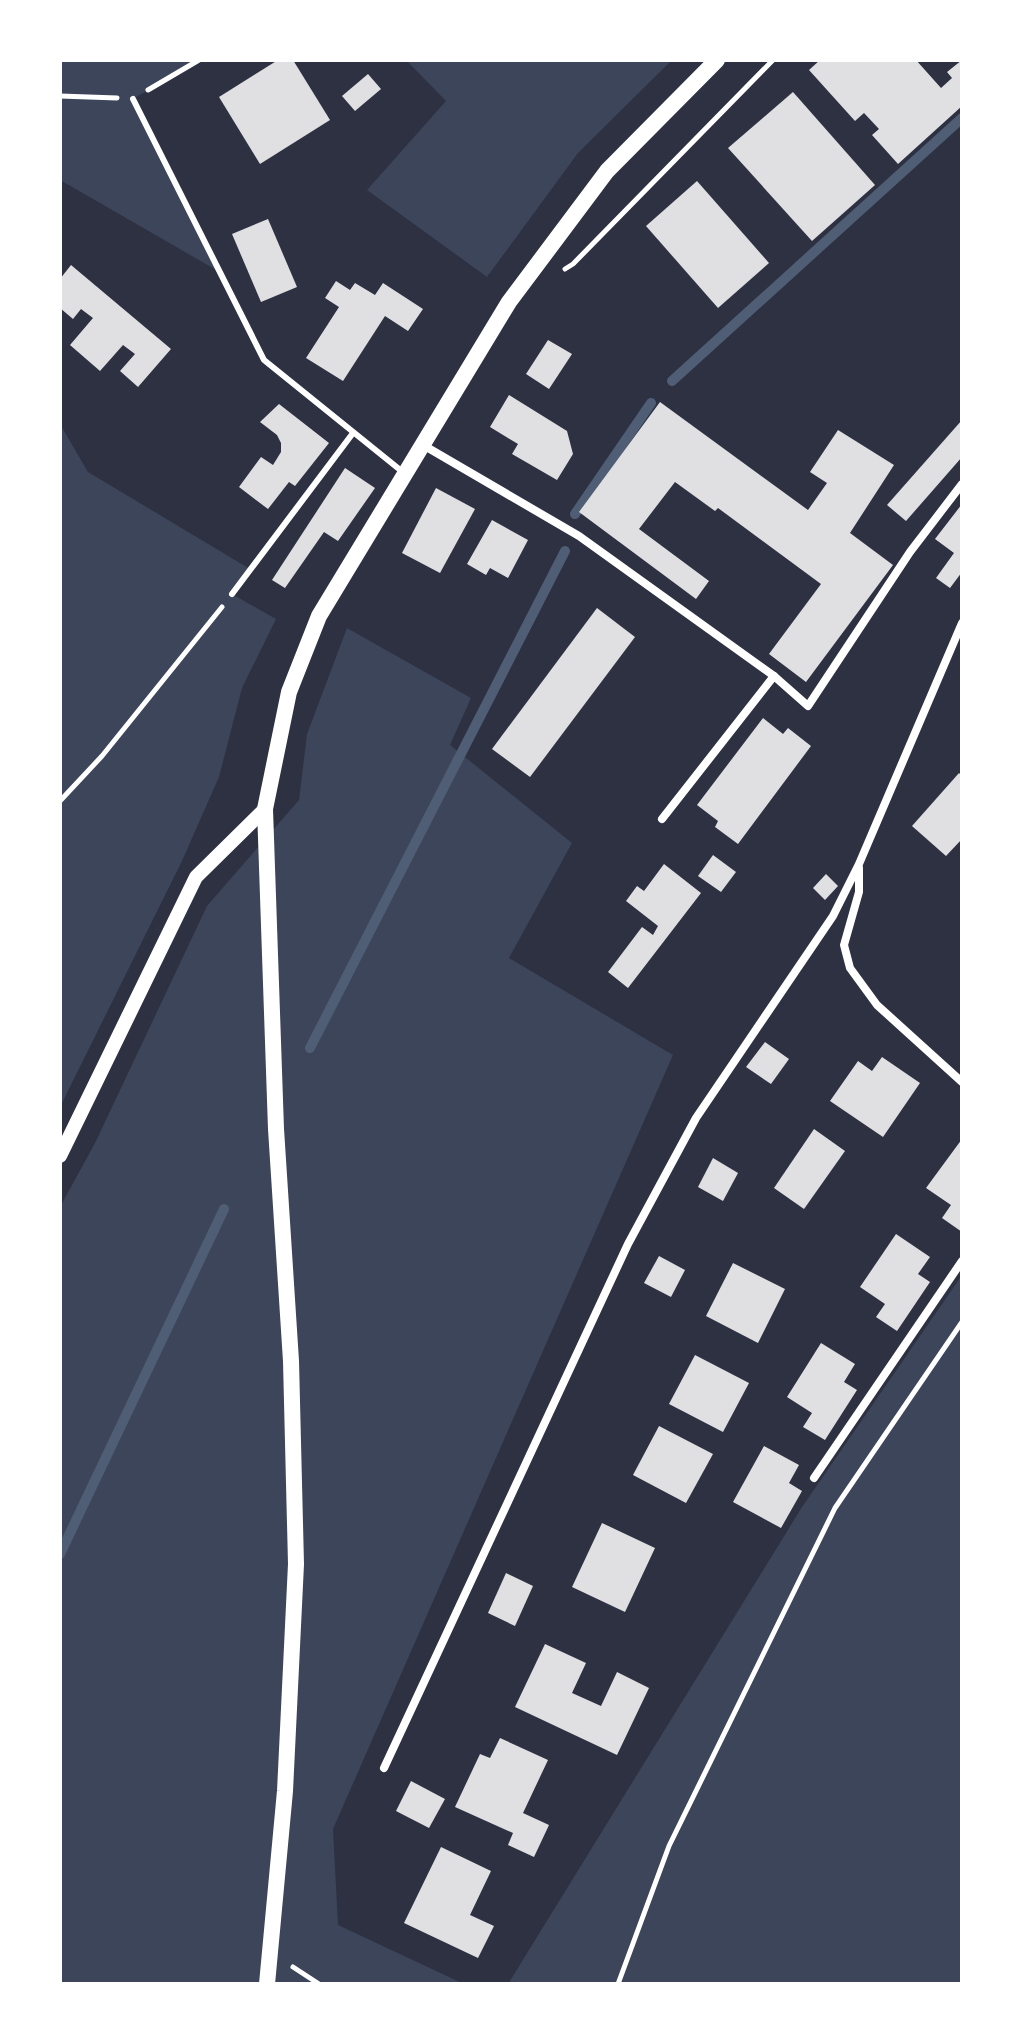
<svg xmlns="http://www.w3.org/2000/svg" width="1022" height="2044" font-family="Bitter,serif">
	<style>
		.green { fill: #3c4559 }
		.lines { fill: none; stroke-linecap: round; stroke-linejoin: round }
		.stream { stroke: #4f5d75; stroke-width: 10 }
		.building { fill: #e0e0e3 }
		.path { stroke: #fff; stroke-width: 5 }
		.service { stroke: #fff; stroke-width: 6 }
		.minor { stroke: #fff; stroke-width: 8 }
		.tertiary { stroke: #fff; stroke-width: 14 }
		.secondary { stroke: #fff; stroke-width: 16 }
	</style>
	<rect width="100%" height="100%" fill="#2d3142"/>
	<g class="green">
		<polygon points="60,60 199,60 133,99 218,271 60,180"/>
		<polygon points="406,60 672,60 578,153 487,277 367,190 446,101"/>
		<polygon points="60,424 88,472 250,569 232,594 276,619 242,688 219,777 182,861 60,1107"/>
		<polygon points="347,628 471,698 450,745 572,843 509,958 673,1055 333,1829 338,1925 464,1984 60,1984 60,1207 95,1143 207,906 299,800 307,734"/>
		<polygon points="962,1275 962,1984 508,1984 802,1507"/>
	</g>
	<g class="lines">
		<g class="stream">
			<polyline points="672,381 962,118"/>
			<polyline points="575,514 651,403"/>
			<polyline points="310,1048 565,551"/>
			<polyline points="60,1554 224,1209"/>
		</g>
	</g>
	<g class="building">
		<polygon points="278,60 293,60 330,120 260,164 219,97"/>
		<polygon points="820,60 916,60 941,88 952,78 947,72 962,60 962,106 898,164 872,135 879,129 864,113 855,121 809,70"/>
		<polygon points="368,74 381,89 355,111 342,96"/>
		<polygon points="793,92 875,185 812,241 728,148"/>
		<polygon points="697,181 769,263 718,308 646,226"/>
		<polygon points="268,219 297,287 261,302 232,234"/>
		<polygon points="71,265 171,349 138,387 120,371 135,354 123,345 100,371 70,345 93,318 81,309 73,319 60,308 60,279"/>
		<polygon points="336,281 350,290 355,283 375,295 383,283 423,309 408,331 385,316 343,381 306,358 339,307 325,298"/>
		<polygon points="548,340 572,354 549,389 526,374"/>
		<polygon points="509,395 567,431 573,454 557,480 512,454 518,444 490,427"/>
		<polygon points="660,402 808,510 827,483 810,472 838,430 894,465 850,533 893,565 806,682 769,654 821,584 718,508 715,511 675,482 639,529 709,581 696,599 579,512"/>
		<polygon points="279,404 329,443 295,486 289,482 268,509 239,487 261,457 273,465 281,452 281,443 277,435 260,422"/>
		<polygon points="962,420 962,457 906,521 887,505"/>
		<polygon points="345,468 375,488 338,541 324,532 285,588 272,580"/>
		<polygon points="436,488 475,509 440,573 402,553"/>
		<polygon points="962,504 962,572 950,588 936,578 954,553 935,539"/>
		<polygon points="492,520 528,540 508,578 490,568 486,575 467,564"/>
		<polygon points="597,608 635,637 530,777 492,749"/>
		<polygon points="763,718 783,734 788,728 811,746 738,844 715,827 718,821 697,805"/>
		<polygon points="959,773 962,776 962,839 946,856 912,826"/>
		<polygon points="713,855 736,872 721,892 698,876"/>
		<polygon points="664,864 701,893 628,988 608,972 642,927 653,935 658,926 626,901 637,886 644,891"/>
		<polygon points="826,874 838,886 825,900 813,888"/>
		<polygon points="765,1042 789,1059 771,1084 746,1067"/>
		<polygon points="882,1057 920,1083 883,1137 830,1101 858,1061 872,1071"/>
		<polygon points="814,1129 845,1151 804,1209 774,1188"/>
		<polygon points="962,1139 962,1232 942,1218 951,1205 926,1188"/>
		<polygon points="713,1158 738,1173 723,1201 698,1187"/>
		<polygon points="896,1234 930,1257 918,1274 930,1282 897,1331 876,1317 885,1304 860,1287"/>
		<polygon points="659,1256 685,1270 671,1297 644,1283"/>
		<polygon points="733,1263 785,1289 758,1343 706,1316"/>
		<polygon points="821,1343 855,1364 844,1382 857,1390 825,1440 803,1427 812,1413 787,1397"/>
		<polygon points="695,1355 749,1383 723,1432 669,1404"/>
		<polygon points="659,1426 713,1454 686,1503 633,1475"/>
		<polygon points="764,1446 799,1465 789,1483 802,1491 781,1528 733,1502"/>
		<polygon points="602,1523 655,1548 625,1612 572,1587"/>
		<polygon points="506,1573 533,1586 515,1626 488,1613"/>
		<polygon points="545,1644 586,1663 572,1693 601,1706 617,1672 649,1688 617,1755 515,1707"/>
		<polygon points="500,1738 548,1760 523,1813 549,1825 534,1857 508,1845 513,1833 455,1807 480,1754 490,1758"/>
		<polygon points="411,1781 445,1799 429,1828 396,1811"/>
		<polygon points="441,1847 491,1871 470,1915 494,1926 478,1958 404,1923"/>
	</g>
	<g class="lines">
		<g class="path">
			<polyline points="148,90 199,60"/>
			<polyline points="60,96 117,98"/>
			<polyline points="565,269 573,264 773,60"/>
			<polyline points="60,801 102,756 222,607"/>
			<polyline points="293,1967 319,1984"/>
			<polyline points="618,1984 669,1846 835,1508 962,1322"/>
		</g>
		<g class="service">
			<polyline points="133,99 264,360 404,473"/>
			<polyline points="232,594 353,433"/>
		</g>
		<g class="minor">
			<polyline points="423,445 579,536 774,676 808,706 910,552 962,484"/>
			<polyline points="662,819 774,676"/>
			<polyline points="859,868 859,892 844,945 850,968 877,1005 962,1082"/>
			<polyline points="814,1478 962,1261"/>
			<polyline points="384,1768 628,1244 696,1118 833,916 859,864 962,623"/>
		</g>
		<polyline class="tertiary" points="60,1156 196,877 265,809"/>
		<polyline class="secondary" points="267,1984 285,1791 296,1564 291,1361 276,1129 265,809 289,692 319,616 509,302 607,171 717,60"/>
	</g>
	<rect width="1022" height="2044" fill="none" stroke="#ffffff" stroke-width="124"/>
</svg>
